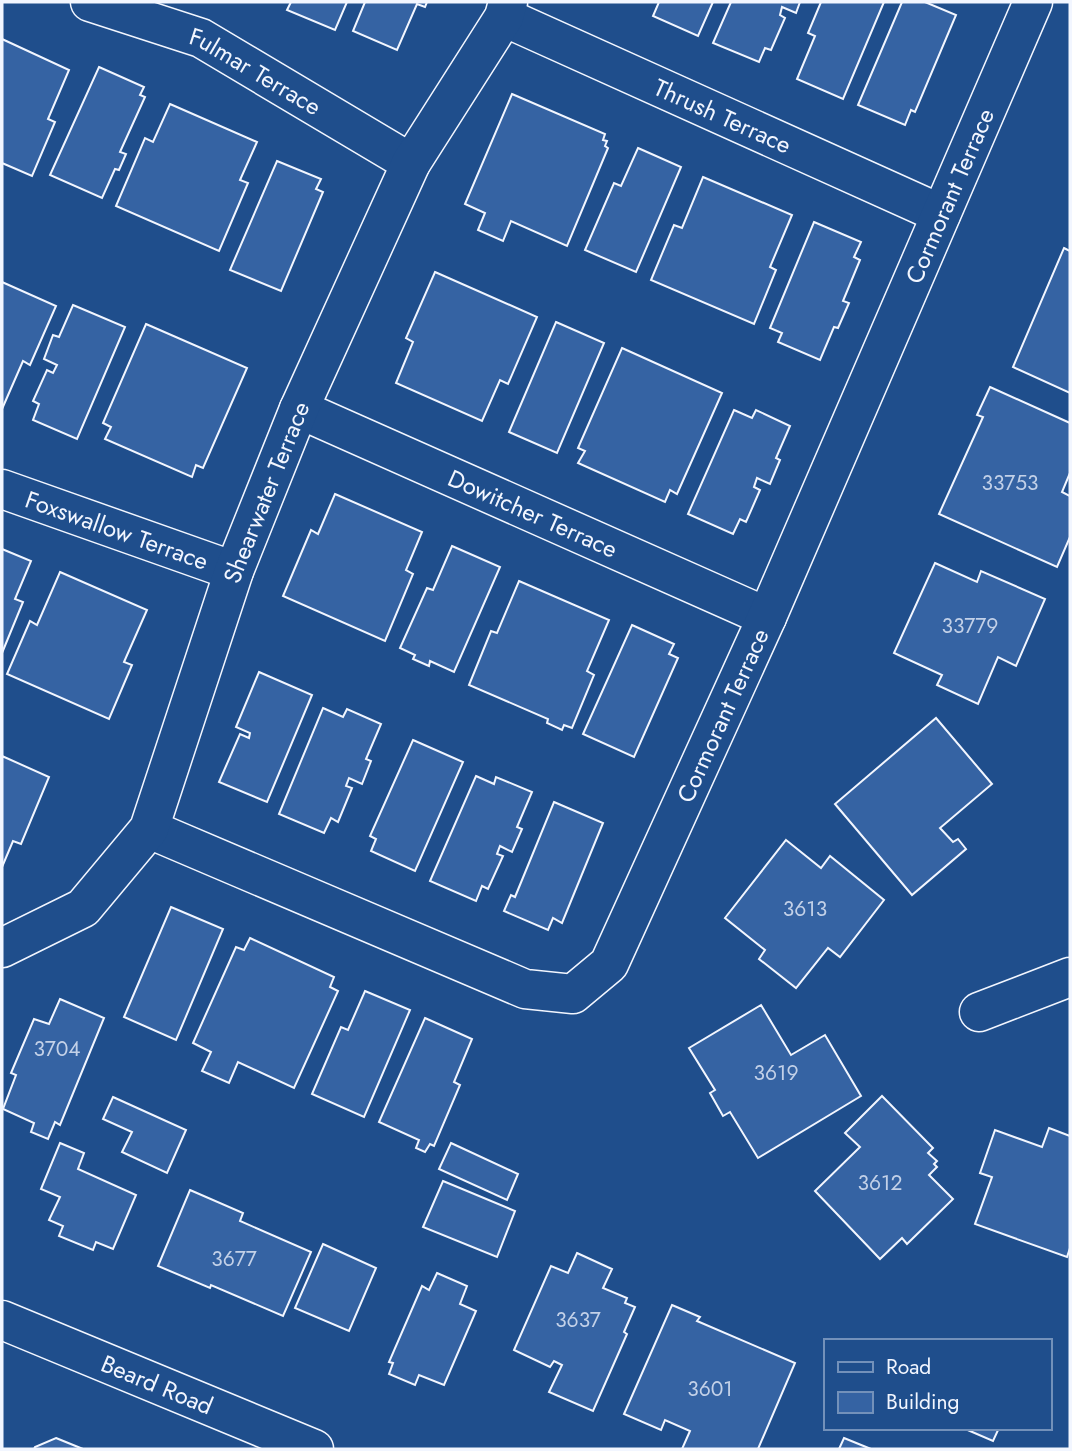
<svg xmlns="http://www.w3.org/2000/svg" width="1072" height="1451" font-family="Jost,sans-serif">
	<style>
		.building { fill: #3563a3; stroke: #f2f6ff; stroke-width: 2 }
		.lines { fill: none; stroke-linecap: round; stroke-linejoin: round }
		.minor-casing { stroke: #f2f6ff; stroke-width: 41 }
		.minor { stroke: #1f4e8c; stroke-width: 38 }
		.labels { text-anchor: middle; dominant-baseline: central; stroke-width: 5; stroke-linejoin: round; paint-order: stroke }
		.number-label { font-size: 21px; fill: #c3d1e8 }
		.street-label { font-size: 24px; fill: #f2f6ff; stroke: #1f4e8c }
	</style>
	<rect width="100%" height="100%" fill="#1f4e8c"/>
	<g class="building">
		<polygon points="291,2 347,2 335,30 287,10"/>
		<polygon points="365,2 427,2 425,7 417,4 397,50 353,31"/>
		<polygon points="659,2 713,2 698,36 653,16"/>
		<polygon points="731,2 800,2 796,13 782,7 780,15 785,18 771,50 765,48 759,62 713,43"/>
		<polygon points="821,2 884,2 843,99 797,79 815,36 808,33"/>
		<polygon points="902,2 925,2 956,15 915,112 911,110 905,125 858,105"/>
		<polygon points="2,39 69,70 48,119 55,122 32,176 2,163"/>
		<polygon points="99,67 144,87 140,95 145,97 120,152 126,154 119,170 115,169 102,198 50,175"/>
		<polygon points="512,94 605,134 603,140 607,141 605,146 608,148 567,246 511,221 503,241 478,230 485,213 465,204"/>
		<polygon points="170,104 257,142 240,180 248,183 219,251 116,206 145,138 153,142"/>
		<polygon points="638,148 681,167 636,272 585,250 614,183 621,186"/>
		<polygon points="277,161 321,179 316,189 323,192 281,291 230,270"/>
		<polygon points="703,177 792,215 770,267 776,270 754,324 651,280 674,225 682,228"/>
		<polygon points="814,222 861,242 854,257 860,260 843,301 849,303 838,328 834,327 820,360 778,342 782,333 770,328"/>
		<polygon points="1064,248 1070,251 1070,393 1013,367"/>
		<polygon points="435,272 537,317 508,384 500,380 482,421 396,383 413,342 406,338"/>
		<polygon points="2,282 56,306 30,365 23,361 2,409"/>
		<polygon points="73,305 125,327 77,439 33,420 39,404 33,401 47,370 53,373 57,365 44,359 53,335 59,337"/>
		<polygon points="556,322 604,343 557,453 509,432"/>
		<polygon points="146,324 247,368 203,468 196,465 192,477 105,439 111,427 103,423"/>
		<polygon points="622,348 722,393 677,494 670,490 665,502 578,463 585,451 578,448"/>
		<polygon points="990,387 1070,423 1070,473 1062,492 1070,496 1070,537 1057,567 939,514 983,417 977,415"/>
		<polygon points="734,410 752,418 756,410 790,426 776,458 780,460 770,484 757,478 754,487 760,490 746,522 740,519 733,534 688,514"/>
		<polygon points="335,494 422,532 406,570 413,574 385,641 283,596 311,530 318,534"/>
		<polygon points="452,546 500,567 454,672 430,661 429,666 413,659 415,655 400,648 427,588 433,590"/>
		<polygon points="2,549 31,561 15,599 23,602 2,653"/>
		<polygon points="935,563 977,582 981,571 1045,599 1016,666 998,657 978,704 937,685 942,675 894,653"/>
		<polygon points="60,572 147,610 124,662 132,665 109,719 7,674 30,621 37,625"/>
		<polygon points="519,581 609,620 587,671 594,675 572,728 564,725 562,730 547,723 548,719 469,685 491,631 497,633"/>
		<polygon points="632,625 674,644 669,654 678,658 634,757 583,734"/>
		<polygon points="259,672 312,695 267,802 219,782 240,734 249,738 250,733 236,727"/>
		<polygon points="323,708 343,717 347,709 381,724 366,759 371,761 362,784 349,778 346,786 352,788 338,822 331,818 324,833 279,814"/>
		<polygon points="936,718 992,784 940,828 953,842 958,839 966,849 912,895 835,804"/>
		<polygon points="413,740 463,762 415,871 371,851 376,839 370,836"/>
		<polygon points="2,756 49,777 21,844 13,841 2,867"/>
		<polygon points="476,776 494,784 496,777 532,792 517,827 522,829 512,852 500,846 497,854 503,856 488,889 482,886 476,901 430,881"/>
		<polygon points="554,802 603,823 562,923 553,918 548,930 504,911 511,895 515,897"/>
		<polygon points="786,840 821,868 830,856 884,900 840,957 828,948 796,988 759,959 765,950 725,918"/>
		<polygon points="171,907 223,929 176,1040 124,1017"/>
		<polygon points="250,938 334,977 330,987 338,991 294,1088 238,1062 229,1083 202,1071 211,1052 193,1043 236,947 244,950"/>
		<polygon points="365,991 410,1010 364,1117 312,1094 341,1027 348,1030"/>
		<polygon points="60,999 104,1018 60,1125 55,1122 48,1139 31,1132 34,1123 3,1109 16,1075 11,1073 34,1019 49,1024"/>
		<polygon points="761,1005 791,1055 825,1035 861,1096 758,1158 730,1112 723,1116 710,1093 715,1090 689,1048"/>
		<polygon points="425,1018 472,1039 454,1082 460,1085 434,1146 430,1144 425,1152 416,1148 419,1140 379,1122"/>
		<polygon points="882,1096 933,1148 928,1153 937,1161 934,1164 937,1167 929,1175 953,1199 907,1244 902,1238 880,1259 815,1191 860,1147 845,1133"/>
		<polygon points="113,1097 186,1130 167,1173 122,1152 132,1132 103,1119"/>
		<polygon points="1049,1128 1070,1136 1070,1248 1067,1257 975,1224 992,1177 980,1173 995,1130 1042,1147"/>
		<polygon points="60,1143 84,1153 78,1169 136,1195 113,1249 96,1242 93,1250 59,1236 63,1226 49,1220 60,1197 41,1189"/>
		<polygon points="451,1143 518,1174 507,1200 439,1169"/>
		<polygon points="443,1181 515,1211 497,1257 423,1227"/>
		<polygon points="190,1190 243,1213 240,1221 311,1252 283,1316 211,1285 210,1288 158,1266"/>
		<polygon points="323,1244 376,1268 349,1331 295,1308"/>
		<polygon points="577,1253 612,1269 603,1288 627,1298 625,1303 635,1307 624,1332 627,1334 593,1411 549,1392 562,1365 554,1361 550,1367 514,1350 551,1266 568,1273"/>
		<polygon points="437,1273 467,1286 460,1304 476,1311 444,1385 419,1375 415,1385 389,1374 393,1363 389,1362 422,1286 429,1290"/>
		<polygon points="672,1305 700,1317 697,1321 795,1363 758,1449 682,1449 690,1431 665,1420 661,1430 624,1414"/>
		<polygon points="963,1428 999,1428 993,1441"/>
		<polygon points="56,1438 83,1449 34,1449 35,1447"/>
		<polygon points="844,1438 871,1449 839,1449"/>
	</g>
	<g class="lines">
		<g class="minor-casing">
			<g id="minor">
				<path id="s1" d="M90 2 201 38 411 163"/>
				<path id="s2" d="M504 17 941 214"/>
				<path id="s3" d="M299 409 767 617"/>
				<path id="s4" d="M2 489 234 571"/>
				<path id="s5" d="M149 829 525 989 573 994 609 964 767 617 1033 2"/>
				<path id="s6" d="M2 948 83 908 149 829 234 571 299 409 411 163 504 17 508 2"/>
				<polyline points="979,1012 1070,977"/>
				<path id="s7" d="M2 1320 314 1449"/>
			</g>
		</g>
		<use href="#minor" class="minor"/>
	</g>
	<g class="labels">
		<g class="number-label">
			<text x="1010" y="483">33753</text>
			<text x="970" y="626">33779</text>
			<text x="805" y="909">3613</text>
			<text x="57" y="1049">3704</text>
			<text x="776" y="1073">3619</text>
			<text x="880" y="1183">3612</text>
			<text x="234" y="1259">3677</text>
			<text x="578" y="1320">3637</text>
			<text x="710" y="1389">3601</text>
		</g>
		<g class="street-label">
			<text stroke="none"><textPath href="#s1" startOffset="180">Fulmar Terrace</textPath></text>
			<text stroke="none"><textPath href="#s2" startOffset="240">Thrush Terrace</textPath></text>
			<text stroke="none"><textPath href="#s5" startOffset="1344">Cormorant Terrace</textPath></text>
			<text stroke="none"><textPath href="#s6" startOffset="550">Shearwater Terrace</textPath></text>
			<text stroke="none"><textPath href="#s3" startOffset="256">Dowitcher Terrace</textPath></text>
			<text stroke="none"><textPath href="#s4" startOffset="122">Foxswallow Terrace</textPath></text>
			<text stroke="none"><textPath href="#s5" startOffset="777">Cormorant Terrace</textPath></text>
			<text stroke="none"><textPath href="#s7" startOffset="168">Beard Road</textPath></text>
		</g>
	</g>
	<rect width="1072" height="1451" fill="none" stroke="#f2f6ff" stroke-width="7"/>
	<rect x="824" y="1339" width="228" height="91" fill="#1f4e8c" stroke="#7391ba" stroke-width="2"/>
	<rect x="838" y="1362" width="35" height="10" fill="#1f4e8c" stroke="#7391ba" stroke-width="2"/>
	<text x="886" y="1374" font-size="21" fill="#f2f6ff">Road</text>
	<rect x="838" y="1392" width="35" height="21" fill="#3563a3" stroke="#7391ba" stroke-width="2"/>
	<text x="886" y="1409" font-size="21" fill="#f2f6ff">Building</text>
</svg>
